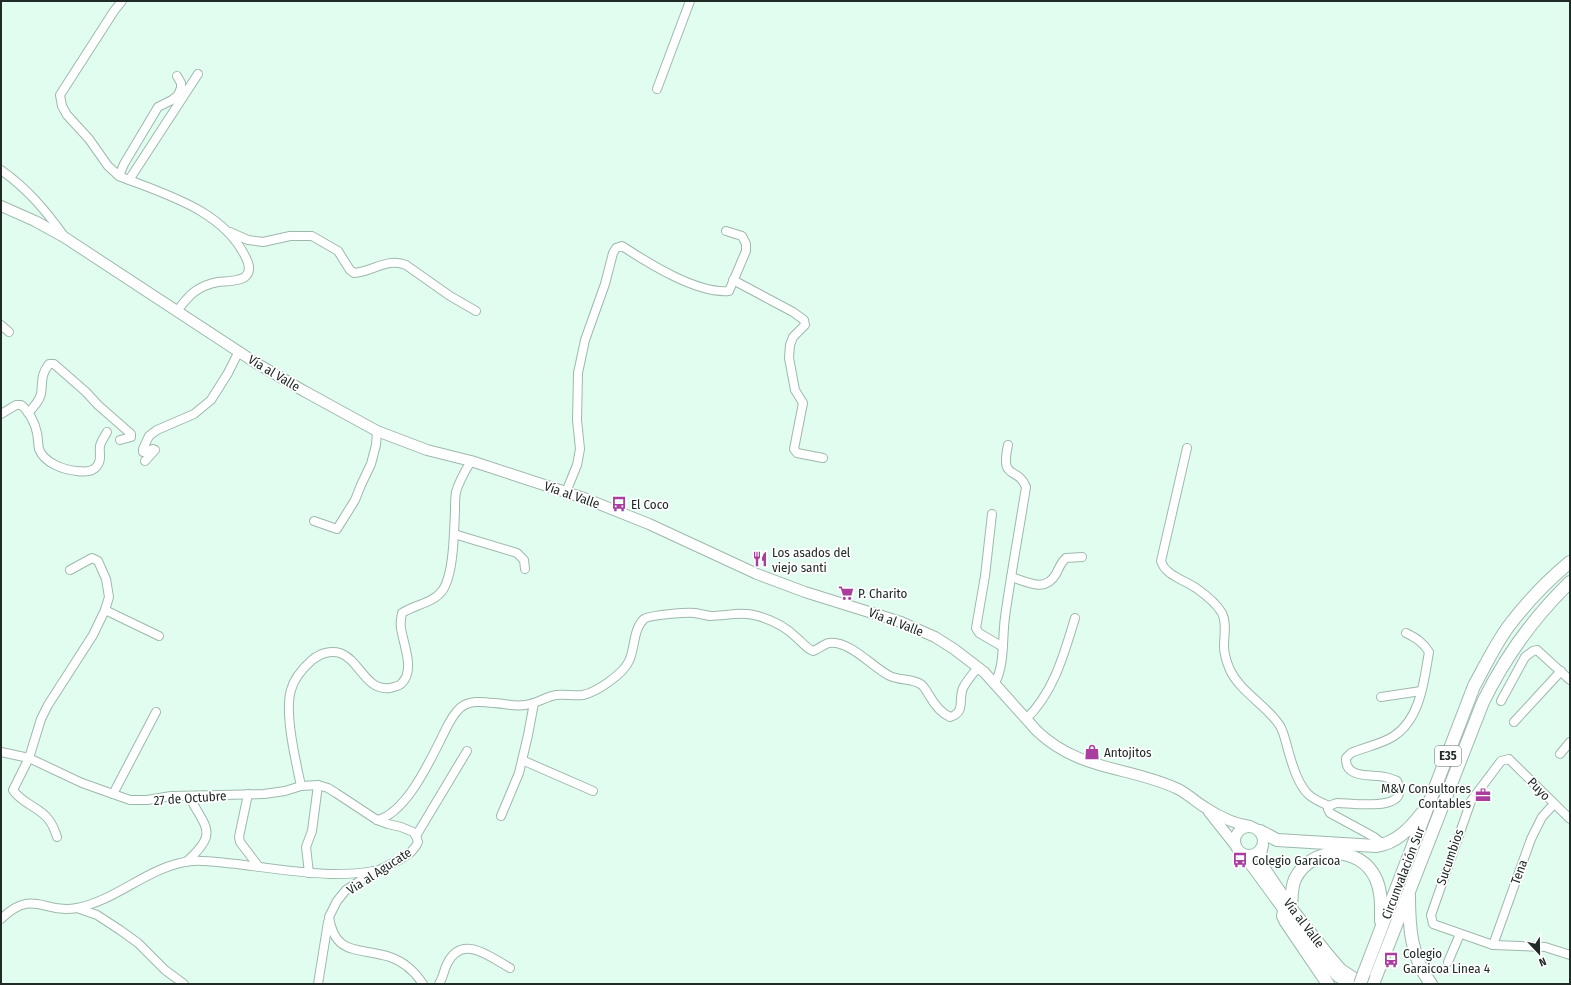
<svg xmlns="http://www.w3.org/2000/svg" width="1571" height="985" font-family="'Fira Sans Condensed',sans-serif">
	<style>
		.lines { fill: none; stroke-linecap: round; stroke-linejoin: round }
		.minor-casing { stroke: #9eb8ac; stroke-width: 10 }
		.major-casing { stroke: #9eb8ac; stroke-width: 12 }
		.highway-casing { stroke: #9eb8ac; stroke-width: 14 }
		.minor { stroke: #fff; stroke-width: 8 }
		.major { stroke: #fff; stroke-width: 10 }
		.highway { stroke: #fff; stroke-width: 12 }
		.highway-bridge-casing { stroke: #9eb8ac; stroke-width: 14; stroke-linecap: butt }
		.highway-bridge { stroke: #fff; stroke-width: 12 }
		.labels { text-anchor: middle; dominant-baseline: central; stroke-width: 3.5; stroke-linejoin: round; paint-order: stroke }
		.shield { fill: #fff; stroke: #636a67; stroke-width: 1 }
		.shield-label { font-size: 12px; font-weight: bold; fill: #202a26 }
		.street-label { font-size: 13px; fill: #202a26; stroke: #fff }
		.poi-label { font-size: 13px; fill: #202a26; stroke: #fff; text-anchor: start }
	</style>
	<rect width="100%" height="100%" fill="#e1fdf0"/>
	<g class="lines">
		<g class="minor-casing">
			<g id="minor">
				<path d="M122 1 114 11 60 95 62 106 67 115 89 139 108 166 119 176C164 194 224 210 246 258 249 264 251 272 245 277 237 282 226 281 218 282 197 286 189 295 177 311"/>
				<polyline points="657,89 690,1"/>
				<path d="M1 170C27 188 46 211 64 236"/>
				<polyline points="119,176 124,164 158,107 172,100 178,95 181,88 181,83 177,76"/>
				<polyline points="129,180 198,74"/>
				<path d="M230 232 248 240 263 242 290 236H312L338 251 350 270 354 273C372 272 388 257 406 265L450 296 476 311"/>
				<polyline points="733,280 793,312 804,320 805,325 793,337 790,345 789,358 795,390 803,403 794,449 797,453 823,458"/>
				<polyline points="1,325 9,332"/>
				<path d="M28 413C33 408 39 402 41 394 43 381 40 376 49 364H54L86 392 98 405 131 434V437L120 440"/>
				<path d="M1 414 16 405H21C29 411 35 423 37 433 38 438 38 444 39 449 44 463 64 470 77 471 84 472 93 472 97 466 102 461 99 452 100 446 101 441 105 436 107 432"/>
				<path d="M1187 448 1161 561C1165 575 1184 580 1196 588 1206 595 1216 603 1222 613 1227 623 1224 635 1224 646 1224 653 1227 663 1230 670 1241 693 1267 705 1280 726 1284 733 1286 742 1288 750 1292 763 1297 783 1308 794 1313 799 1322 803 1329 806"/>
				<polyline points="145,461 155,450 153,449 143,452 143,449 149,436 157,430 194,414 211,400 228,373 239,351"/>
				<path d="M566 492 577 465 580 449 577 420 578 373 585 340 605 284 613 253 616 248 622 246C648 263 697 294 729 291L746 251V244L742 236 726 231"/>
				<polyline points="992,514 985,576 976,628 979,633 1003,647"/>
				<polyline points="314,521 337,529 355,500 361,485 371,464 376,445 377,431"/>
				<polyline points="454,534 517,553 524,560 525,569"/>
				<path d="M1011 577C1028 582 1045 593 1056 574 1059 568 1061 562 1066 558L1082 557"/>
				<polyline points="105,610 159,636"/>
				<path d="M995 683C1005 664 1002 639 1005 617 1011 574 1019 531 1026 487 1017 465 1000 482 1008 445"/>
				<polyline points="1381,697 1421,691"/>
				<polyline points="1501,701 1525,657 1533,651 1537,650 1570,680"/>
				<path d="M1026 719C1054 692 1064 654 1075 618"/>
				<polyline points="1514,722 1561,671"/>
				<path d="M1 752 29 758 82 783 130 800H147L171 796 264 794 285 791 301 786 318 785 328 788 336 793 377 820 388 824 401 827 413 832 416 836 418 842 416 846 411 852 399 860 369 875 346 890 337 901 329 917C335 957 360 947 390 957 405 962 415 972 423 984"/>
				<polyline points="1560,754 1570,742"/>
				<polyline points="522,760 593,791"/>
				<path d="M301 786C296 762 284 713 291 690 294 678 303 668 312 660 319 654 330 650 340 653 360 660 365 691 390 688 394 687 399 686 401 684 416 671 403 644 401 628 400 623 401 618 402 613 414 605 433 603 442 591 454 575 454 531 455 510 455 504 455 497 456 492 459 481 465 471 471 461"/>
				<polyline points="113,794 156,712"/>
				<polyline points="248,794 239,837 240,842 259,867"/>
				<polyline points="501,816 519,773 528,735 534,703"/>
				<polyline points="1570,819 1513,763 1509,759 1501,761 1471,801 1431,915 1433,924 1493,945 1545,947 1570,955"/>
				<path d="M377 820C405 814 429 763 441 739 446 729 451 716 460 708 471 698 489 703 504 704 510 705 518 706 525 705 536 704 545 697 556 695 565 694 574 696 583 695 597 692 623 674 629 661 635 649 633 629 644 619 649 615 688 612 695 613 700 614 705 615 710 616 726 616 741 611 758 616 772 620 786 627 797 638 803 643 806 648 813 651 819 649 824 644 829 643 850 640 873 668 890 676 901 681 913 678 922 685 925 688 927 692 929 695 934 704 941 713 950 717 966 712 958 700 963 688 967 680 973 674 978 667"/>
				<polyline points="416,836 467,751"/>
				<path d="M57 837C55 831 53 825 49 820 40 807 22 804 13 790L29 758 41 719 48 705 93 635 105 610 109 597 106 579 98 561 92 558 70 570"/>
				<path d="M1384 845 1374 837 1330 813 1328 809 1329 806C1332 805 1335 803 1338 803 1352 803 1413 813 1397 781 1393 779 1389 778 1385 777 1370 774 1345 779 1346 758L1351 753C1365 747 1382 744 1394 736 1421 718 1424 680 1429 652 1423 642 1416 638 1406 633"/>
				<path d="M186 862C220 832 205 828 189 796"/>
				<polyline points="309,873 306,847 312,831 318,785"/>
				<polyline points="77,908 97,915 120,930 138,943 165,970 184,984"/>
				<path d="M1 919C33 888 43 914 77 908 118 900 150 865 192 861 207 860 222 863 237 864 268 868 299 873 331 874 344 874 360 874 373 871"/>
				<polyline points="1493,945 1531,839 1542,817 1554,804"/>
				<polyline points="1448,962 1460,934"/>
				<polyline points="318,984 328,922"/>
				<path d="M439 984C443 978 444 970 447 964 462 933 490 957 510 968"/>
			</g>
		</g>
		<g class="major-casing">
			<g id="major">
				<path d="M1 206 35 221 64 237 256 363 304 391 377 431 427 450 471 461 584 498 649 524 757 574 805 592 901 622 935 637 954 649 984 672 1037 731C1080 772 1130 766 1178 789 1188 794 1196 802 1206 808 1220 817 1234 824 1250 826"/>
				<polyline points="1209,812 1236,846"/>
				<circle cx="1249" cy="841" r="14"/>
				<polyline points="1263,845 1261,855 1262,864 1291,907 1329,955 1341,969 1353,977 1368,983"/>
				<polyline points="1238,850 1253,868 1294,924 1327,966 1338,977 1352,984"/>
			</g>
		</g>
		<g class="highway-casing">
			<g id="highway">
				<path d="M1260 831 1277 840 1376 846C1397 843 1410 828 1422 813"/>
				<path d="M1409 896C1409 928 1411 957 1431 984"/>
				<path d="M1291 907C1292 898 1291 888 1295 879 1311 846 1360 844 1376 879 1382 893 1381 907 1381 921"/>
				<polyline points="1284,911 1283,916 1286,922 1328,984"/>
				<path d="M1364 973 1474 686C1485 666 1495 645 1508 627 1526 603 1547 581 1570 562"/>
				<path d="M1373 984 1483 702C1505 657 1534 617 1570 582"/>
			</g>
		</g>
		<use href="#minor" class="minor"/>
		<use href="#major" class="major"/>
		<use href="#highway" class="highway"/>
		<g class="highway-bridge-casing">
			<polyline id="highway-bridge" points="1360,984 1364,973"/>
		</g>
		<use href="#highway-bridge" class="highway-bridge"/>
	</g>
	<defs>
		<g id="bus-bare" transform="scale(1.2)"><path d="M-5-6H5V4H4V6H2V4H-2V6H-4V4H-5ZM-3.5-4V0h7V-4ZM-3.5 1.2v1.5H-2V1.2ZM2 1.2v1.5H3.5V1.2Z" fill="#a93e9f" stroke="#fff" stroke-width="2.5" paint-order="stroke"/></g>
		<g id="restaurant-bare" transform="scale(1.2)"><path d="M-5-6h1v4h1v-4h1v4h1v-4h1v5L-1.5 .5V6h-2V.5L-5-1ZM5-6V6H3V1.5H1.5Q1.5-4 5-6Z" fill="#a93e9f" stroke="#fff" stroke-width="2.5" paint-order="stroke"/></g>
		<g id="supermarket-bare" transform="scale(1.2)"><path d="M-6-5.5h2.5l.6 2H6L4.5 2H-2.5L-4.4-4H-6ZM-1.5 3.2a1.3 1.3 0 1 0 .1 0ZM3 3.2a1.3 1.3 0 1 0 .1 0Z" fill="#a93e9f" stroke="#fff" stroke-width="2.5" paint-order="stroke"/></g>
		<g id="shop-bare" transform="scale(1.2)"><path d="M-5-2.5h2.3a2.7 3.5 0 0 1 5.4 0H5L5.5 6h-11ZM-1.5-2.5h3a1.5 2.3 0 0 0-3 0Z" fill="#a93e9f" stroke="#fff" stroke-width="2.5" paint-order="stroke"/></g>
		<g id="office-bare" transform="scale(1.2)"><path d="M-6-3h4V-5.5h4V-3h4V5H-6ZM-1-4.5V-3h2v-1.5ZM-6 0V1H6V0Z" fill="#a93e9f" stroke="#fff" stroke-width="2.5" paint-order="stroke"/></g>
	</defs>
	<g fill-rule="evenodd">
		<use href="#bus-bare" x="619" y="504"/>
		<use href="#restaurant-bare" x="760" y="559"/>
		<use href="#supermarket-bare" x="846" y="593"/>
		<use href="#shop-bare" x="1092" y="752"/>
		<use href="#office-bare" x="1483" y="795"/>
		<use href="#bus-bare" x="1240" y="860"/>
		<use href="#bus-bare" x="1391" y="960"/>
	</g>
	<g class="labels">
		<rect class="shield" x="1435" y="746" width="26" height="20" rx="3"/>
		<g class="shield-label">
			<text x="1448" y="756">E35</text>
		</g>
		<g class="street-label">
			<text transform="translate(274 373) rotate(31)">Vía al Valle</text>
			<text transform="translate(572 495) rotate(19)">Vía al Valle</text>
			<text transform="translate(896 622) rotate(21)">Vía al Valle</text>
			<text transform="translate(1539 789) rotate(46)">Puyo</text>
			<text transform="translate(190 798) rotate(-4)">27 de Octubre</text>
			<text transform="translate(1450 857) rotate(-71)">Sucumbios</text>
			<text transform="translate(379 871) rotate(-33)">Via al Agucate</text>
			<text transform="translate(1519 872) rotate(-70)">Tena</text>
			<text transform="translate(1403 873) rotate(-69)">Circunvalación Sur</text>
			<text transform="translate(1304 923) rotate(53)">Vía al Valle</text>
		</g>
		<g class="poi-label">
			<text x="631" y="504">El Coco</text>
			<text x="772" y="552">Los asados del<tspan x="772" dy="15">viejo santi</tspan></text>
			<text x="858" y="593">P. Charito</text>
			<text x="1104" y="752">Antojitos</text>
			<text x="1471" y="788" text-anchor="end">M&amp;V Consultores<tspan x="1471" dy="15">Contables</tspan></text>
			<text x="1252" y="860">Colegio Garaicoa</text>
			<text x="1403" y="953">Colegio<tspan x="1403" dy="15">Garaicoa Linea 4</tspan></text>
		</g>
	</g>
	<rect width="1571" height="985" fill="none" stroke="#202a26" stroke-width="4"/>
	<g transform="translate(1539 953) rotate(158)" stroke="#ffffff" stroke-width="3" paint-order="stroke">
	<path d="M0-3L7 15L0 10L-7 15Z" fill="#202a26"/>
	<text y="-6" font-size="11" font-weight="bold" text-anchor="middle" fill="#202a26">N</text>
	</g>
</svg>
